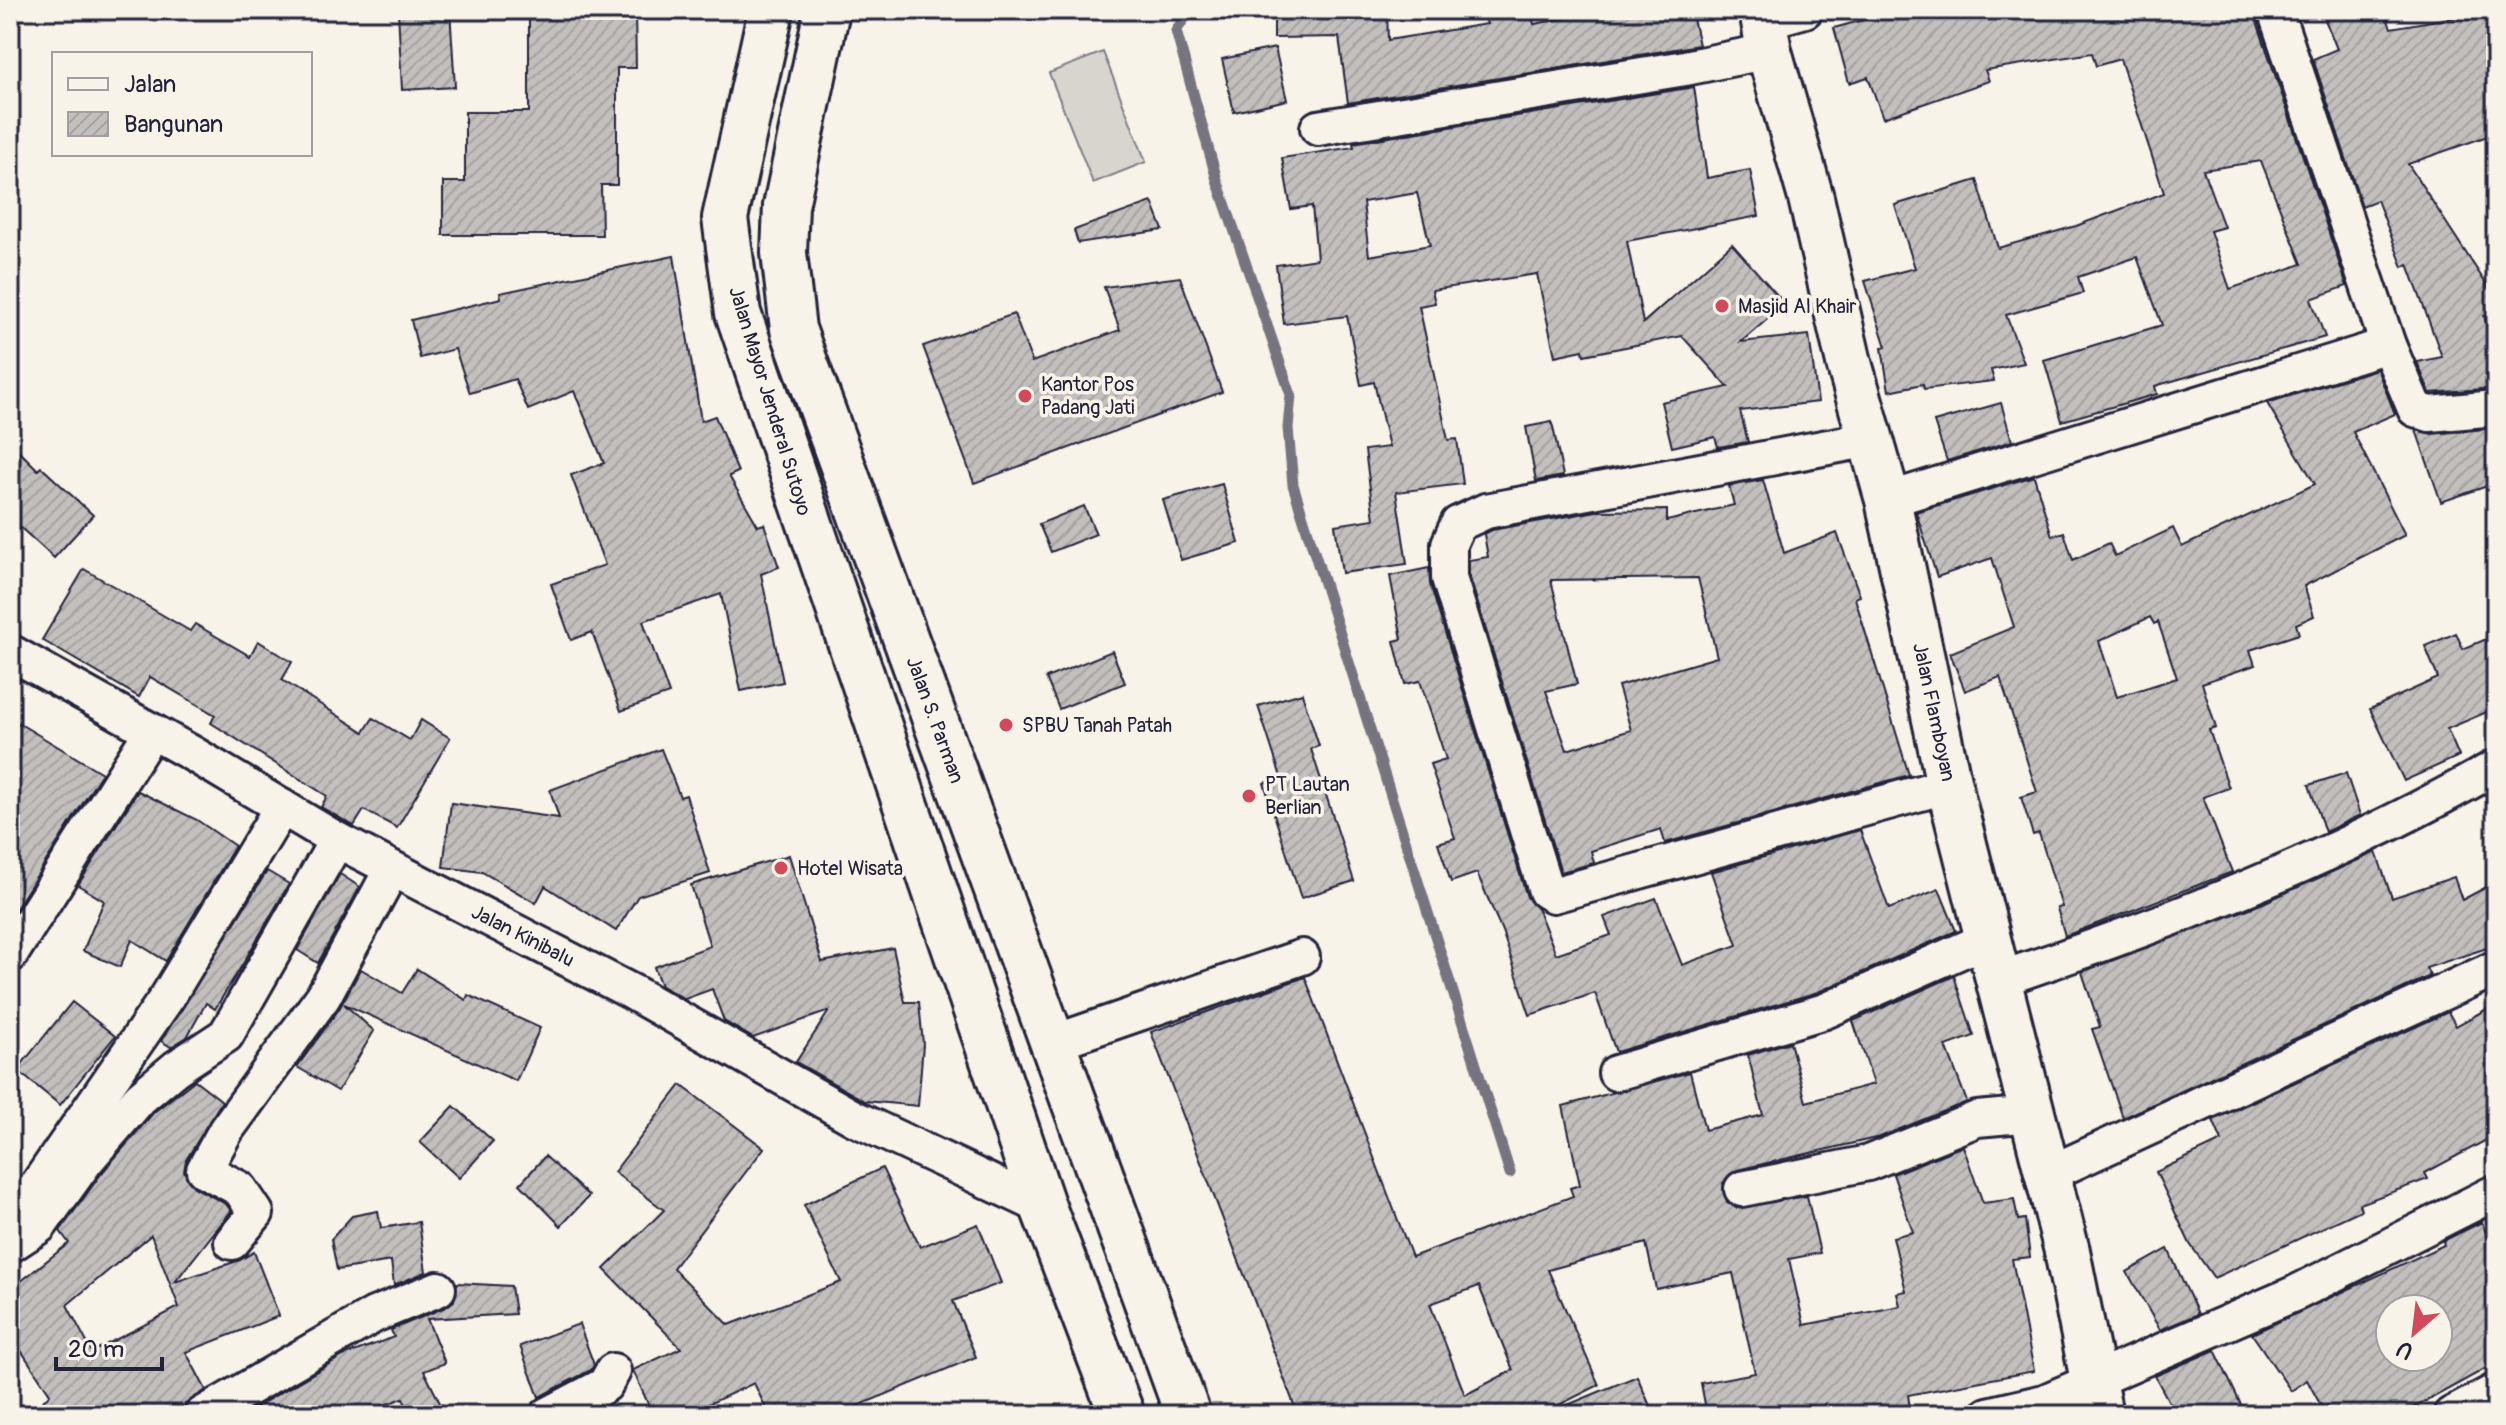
<svg xmlns="http://www.w3.org/2000/svg" width="2506" height="1425" font-family="Pangolin,sans-serif">
	<style>
		.green { fill: #d8d5cf; stroke: #7d7c85; stroke-width: 2 }
		.lines { fill: none; stroke-linecap: round; stroke-linejoin: round }
		.stream { stroke: #76747f; stroke-width: 11 }
		.building { fill: url(#building-hatch); stroke: #22223b; stroke-width: 2; fill-rule: evenodd }
		.street-casing { stroke: #22223b; stroke-width: 40 }
		.secondary-casing { stroke: #22223b; stroke-width: 50 }
		.primary-casing { stroke: #22223b; stroke-width: 50 }
		.street { stroke: #f7f3e8; stroke-width: 34 }
		.secondary { stroke: #f7f3e8; stroke-width: 44 }
		.primary { stroke: #f7f3e8; stroke-width: 44 }
		.poi-dot { fill: #d1495b; stroke: #f7f3e8; stroke-width: 3 }
		.labels { text-anchor: middle; dominant-baseline: central; stroke-width: 7; stroke-linejoin: round; paint-order: stroke }
		.poi-label { font-size: 20px; fill: #22223b; stroke: #f7f3e8; text-anchor: start }
		.street-label { font-size: 20px; fill: #22223b; stroke: #f7f3e8 }
	</style>
	<defs>
		<pattern id="building-hatch" width="6" height="6" patternUnits="userSpaceOnUse" patternTransform="scale(2)"><rect width="6" height="6" fill="#c2bfbd"/><path d="M-1 1l2-2M0 6l6-6M5 7l2-2" fill="none" stroke="#a6a4a3"/></pattern>
	</defs>
	<rect width="100%" height="100%" fill="#f7f3e8"/>
	<filter id="ink" filterUnits="userSpaceOnUse"><feTurbulence type="fractalNoise" baseFrequency=".0125" numOctaves="2"/><feDisplacementMap in="SourceGraphic" scale="16" xChannelSelector="R" yChannelSelector="G"/><feConvolveMatrix kernelMatrix="1 2 1 2 8 2 1 2 1" color-interpolation-filters="sRGB"/></filter>
	<g filter="url(#ink)">
		<polygon class="green" points="1103,52 1146,162 1093,183 1049,73"/>
		<g class="lines">
			<polyline class="stream" points="1190,10 1176,31 1217,180 1291,395 1288,428 1293,485 1510,1173"/>
		</g>
		<g class="building">
			<polygon points="398,10 450,10 455,87 402,90"/>
			<polygon points="592,10 635,10 636,68 617,68 617,185 601,185 602,235 443,235 443,182 465,182 465,112 529,112 529,15 592,15"/>
			<polygon points="1274,10 1387,10 1388,40 1487,24 1483,10 1530,10 1534,24 1596,13 1597,18 1631,10 1691,10 1699,45 1348,103 1339,37 1274,38"/>
			<path d="M1899 10H2253L2347 286 2311 299 2325 337 2155 386 2157 394 2062 421 2044 360 2162 325 2137 257 2078 277 2083 293 2006 315 2024 363 1991 370 1994 381 1924 389 1923 384 1889 391 1882 348 1886 347 1865 281 1915 268 1895 205 1977 180 1998 248 2076 226 2164 193 2120 59 2096 66 2092 53 1985 70 1989 81 1883 118 1868 77 1849 83 1834 28ZM2261 161 2302 264 2230 289 2210 231 2224 227 2203 170Z"/>
			<polygon points="2321,10 2384,10 2391,28 2490,11 2496,46 2496,133 2408,164 2496,299 2496,314 2484,316 2496,353 2496,388 2430,393 2417,362 2442,357 2408,264 2403,267 2377,200 2362,206 2313,59 2337,49"/>
			<polygon points="1275,48 1287,100 1234,112 1222,59"/>
			<path d="M1694 87 1707 178 1750 170 1759 216 1627 241 1643 323 1732 244 1785 304 1741 342 1809 335 1818 402 1740 411 1748 442 1718 447 1715 437 1672 447 1661 402 1728 387 1682 336 1584 355 1583 350 1555 356 1537 274 1432 290 1435 303 1419 306 1448 440 1457 439 1463 484 1396 492 1407 564 1342 573 1335 525 1374 519 1365 450 1389 447 1374 382 1361 385 1347 316 1284 324 1276 265 1317 259 1312 206 1291 209 1282 158 1354 147 1353 143ZM1417 193 1430 245 1369 256 1363 202Z"/>
			<polygon points="1152,202 1163,230 1078,243 1074,230"/>
			<polygon points="674,256 701,421 715,416 738,472 729,476 758,526 764,524 779,567 761,574 783,682 741,691 721,594 643,621 669,694 621,711 592,632 571,640 551,584 605,565 571,475 604,463 574,391 528,410 515,379 470,393 455,349 420,358 411,320 501,298 500,293"/>
			<polygon points="1180,277 1222,392 974,483 923,346 1014,314 1032,362 1120,330 1104,287"/>
			<path d="M2377 369 2395 414 2353 432 2405 535 2304 586 2314 616 2296 624 2299 634 2250 650 2255 665 2202 683 2216 728 2209 730 2229 788 2203 797 2232 872 2065 936 2057 908 2062 907 2039 833 2033 835 2021 797 2037 792 2000 677 1965 691 1950 653 2014 627 1992 558 1937 577 1916 512 2034 476 2052 536 2064 532 2073 560 2109 543 2115 556 2173 528 2182 547 2315 484 2267 403ZM2150 617 2154 624 2158 622 2177 678 2117 697 2099 641Z"/>
			<polygon points="2001,403 2012,441 1947,461 1934,422"/>
			<polygon points="1552,422 1563,476 1536,481 1526,427"/>
			<polygon points="2496,428 2496,483 2441,502 2416,430 2432,434"/>
			<polygon points="10,442 38,470 41,467 93,515 54,558 10,518"/>
			<path d="M1763 480 1784 553 1837 533 1860 596 1855 598 1909 775 1665 843 1661 829 1591 851 1594 863 1561 872 1469 575V560L1488 557 1484 534 1492 530 1597 511 1667 510V521L1734 505 1729 486ZM1698 578 1717 657 1618 686 1631 730 1567 750 1546 691 1577 684 1551 580Z"/>
			<polygon points="1222,484 1239,543 1181,560 1163,500"/>
			<polygon points="1084,506 1096,534 1051,552 1039,524"/>
			<polygon points="1429,568 1430,584 1527,897 1538,910 1556,954 1611,935 1604,917 1656,898 1682,965 1737,945 1711,872 1860,830 1889,909 1939,889 1956,931 1818,992 1616,1052 1595,993 1530,1015 1502,931 1477,873 1451,882 1438,843 1455,838 1430,764 1446,759 1420,681 1405,684 1394,641 1402,639 1390,576"/>
			<polygon points="84,569 190,631 195,624 250,656 258,641 292,662 282,680 364,732 373,718 410,740 421,720 450,738 397,828 364,810 354,826 347,822 321,807 327,796 211,723 215,715 150,677 139,697 42,640"/>
			<polygon points="2456,633 2463,649 2496,635 2496,708 2447,729 2459,756 2404,781 2370,709 2438,678 2425,646"/>
			<polygon points="1112,651 1125,683 1059,709 1046,678"/>
			<polygon points="1302,693 1319,746 1311,749 1354,881 1301,898 1264,783 1281,777 1258,706"/>
			<polygon points="10,718 102,773 10,918"/>
			<polygon points="661,749 680,797 686,795 710,873 638,896 616,931 545,886 536,903 482,872 443,867 451,803 559,818 550,790"/>
			<polygon points="2346,773 2360,815 2325,832 2309,785"/>
			<polygon points="138,791 197,820 235,846 166,961 132,940 120,967 83,951 104,901 78,885"/>
			<polygon points="2376,852 2392,898 2454,877 2462,900 2496,882 2496,945 2426,968 2430,976 2123,1118 2092,1029 2100,1027 2082,972 2261,904"/>
			<polygon points="789,855 822,962 893,948 905,1002 919,1002 923,1044 918,1106 865,1101 796,1062 829,1011 753,1038 724,1021 712,989 685,999 661,986 654,967 710,946 691,885"/>
			<polygon points="267,871 289,884 244,962 215,1009 206,1003 187,1037 171,1047 161,1041"/>
			<polygon points="340,874 360,887 318,963 297,950"/>
			<polygon points="361,969 402,993 417,969 466,1000 468,995 540,1028 516,1081 344,1004 374,1031 338,1091 297,1067 339,1009"/>
			<path d="M1954 976 1974 1036 1946 1046 1967 1102 1880 1137 1737 1170 1723 1183 1727 1202 1736 1208 1807 1196 1820 1253 1789 1259 1804 1325 1900 1306 1897 1293 1906 1291 1893 1237 1913 1232 1893 1174 1963 1146 1983 1203 2014 1199 2018 1220 2025 1219 2030 1257 2012 1259 2034 1371 1908 1395 1910 1408 1875 1415H1707L1701 1383 1755 1373 1733 1273 1656 1289 1646 1243 1548 1270 1599 1385 1539 1415H1298L1151 1032 1305 977 1412 1257 1573 1196 1570 1188 1580 1185 1563 1106 1690 1072 1705 1130 1763 1115 1748 1055 1790 1042 1806 1102 1874 1084 1853 1021ZM1479 1286 1513 1370 1465 1395 1430 1304Z"/>
			<polygon points="72,1002 115,1036 60,1105 17,1070"/>
			<polygon points="2496,1004 2496,1135 2425,1173 2428,1179 2359,1204 2361,1210 2214,1278 2190,1244 2156,1172 2222,1141 2213,1120 2448,1012 2456,1026"/>
			<path d="M195 1080 222 1101 186 1160 184 1171 194 1187 226 1204 231 1211 175 1282 240 1260 254 1252 279 1316 186 1352 206 1390 185 1404 182 1415H30L50 1394 10 1334V1290L69 1243 60 1231 101 1174 154 1112ZM151 1235 179 1307 92 1352 67 1305Z"/>
			<polygon points="681,1085 764,1148 673,1268 729,1325 841,1282 804,1205 882,1168 920,1247 978,1224 1001,1283 953,1301 976,1357 836,1415 769,1415 754,1383 685,1415 653,1415 633,1370 681,1348 604,1269 664,1210 614,1172"/>
			<polygon points="454,1106 493,1141 459,1178 420,1142"/>
			<polygon points="545,1156 589,1196 561,1226 520,1184"/>
			<polygon points="378,1211 381,1228 419,1222 426,1272 394,1285 391,1261 337,1270 331,1239 352,1216"/>
			<path d="M2482 1222 2496 1261V1363L2421 1404 2398 1415H2326L2307 1380 2291 1391 2252 1334 2444 1245 2443 1241ZM2390 1309H2438V1357H2390Z"/>
			<polygon points="2168,1249 2198,1314 2160,1330 2127,1272"/>
			<polygon points="457,1283 511,1286 515,1314 427,1319 445,1363 424,1371 446,1415 410,1415 403,1398 357,1415 242,1415 343,1356 394,1337 391,1330 446,1307 454,1301"/>
			<polygon points="579,1324 594,1365 591,1370 539,1397 520,1346"/>
			<polygon points="2215,1350 2242,1407 2224,1415 2176,1415 2155,1376"/>
			<polygon points="1637,1376 1654,1415 1546,1415 1546,1414"/>
		</g>
		<g class="lines">
			<g class="street-casing">
				<g id="street">
					<polyline points="2275,10 2388,345 2415,409 2430,414 2496,408"/>
					<polyline points="1765,21 1805,10"/>
					<polyline points="1318,128 1685,68 1769,51"/>
					<polyline points="1871,439 1486,511 1458,524 1449,544 1449,578 1546,891 1553,895 1949,785"/>
					<polyline points="1888,500 2388,345"/>
					<polyline points="10,652 193,754 337,840 632,992 854,1118 1043,1207"/>
					<polyline points="10,955 152,731"/>
					<path d="M2000 979C2172 922 2338 857 2496 767"/>
					<polyline points="1052,1043 1302,957"/>
					<polyline points="1616,1073 1825,1011 1990,938"/>
					<polyline points="2048,1174 2496,968"/>
					<polyline points="1742,1189 1868,1163 1977,1119 2033,1114"/>
					<polyline points="10,1225 168,996 282,807"/>
					<polyline points="232,1242 256,1213 240,1189 204,1170 226,1130 323,997 392,869"/>
					<polyline points="10,1245 39,1226 85,1162 140,1098 176,1068 226,1035 337,840"/>
					<polyline points="202,1415 374,1315 438,1289"/>
					<polyline points="548,1415 605,1385 613,1371"/>
					<polyline points="1988,1415 2044,1402 2296,1293 2496,1192"/>
					<polyline points="2451,1415 2496,1391"/>
				</g>
			</g>
			<g class="secondary-casing">
				<polyline id="secondary" points="1762,10 1769,51 1811,198 1849,363 1888,500 1949,785 2067,1251 2100,1415"/>
			</g>
			<g class="primary-casing">
				<g id="primary">
					<polyline points="771,10 725,218 738,313 1043,1207 1122,1415"/>
					<polyline points="827,10 786,206 784,253 793,329 1188,1415"/>
				</g>
			</g>
			<use href="#street" class="street"/>
			<use href="#secondary" class="secondary"/>
			<use href="#primary" class="primary"/>
		</g>
	</g>
	<g class="poi-dot">
		<circle cx="1722" cy="306" r="8"/>
		<circle cx="1025" cy="396" r="8"/>
		<circle cx="1006" cy="725" r="8"/>
		<circle cx="1249" cy="796" r="8"/>
		<circle cx="781" cy="868" r="8"/>
	</g>
	<g class="labels">
		<g class="poi-label">
			<text x="1738" y="306">Masjid Al Khair</text>
			<text x="1041" y="384">Kantor Pos<tspan x="1041" dy="23">Padang Jati</tspan></text>
			<text x="1022" y="725">SPBU Tanah Patah</text>
			<text x="1265" y="784">PT Lautan<tspan x="1265" dy="23">Berlian</tspan></text>
			<text x="797" y="868">Hotel Wisata</text>
		</g>
		<g class="street-label">
			<text transform="translate(770 401) rotate(73)">Jalan Mayor Jenderal Sutoyo</text>
			<text transform="translate(1934 712) rotate(78)">Jalan Flamboyan</text>
			<text transform="translate(935 720) rotate(70)">Jalan S. Parman</text>
			<text transform="translate(523 936) rotate(27)">Jalan Kinibalu</text>
		</g>
	</g>
	<rect width="2506" height="1425" fill="none" stroke="#f7f3e8" stroke-width="40"/>
	<rect x="20" y="20" width="2466" height="1385" fill="none" stroke="#22223b" stroke-width="3" filter="url(#ink)"/>
	<rect x="52" y="52" width="260" height="104" fill="#f7f3e8" stroke="#a29fa3" stroke-width="2"/>
	<rect x="68" y="78" width="40" height="12" fill="#f7f3e8" stroke="#a29fa3" stroke-width="2"/>
	<text x="124" y="92" font-size="24" fill="#22223b">Jalan</text>
	<rect x="68" y="112" width="40" height="24" fill="url(#building-hatch)" stroke="#a29fa3" stroke-width="2"/>
	<text x="124" y="132" font-size="24" fill="#22223b">Bangunan</text>
	<g transform="translate(2414 1333) rotate(208)"><circle r="38" fill="#f7f3e8" stroke="#a29fa3" stroke-width="2"/>
	<path d="M0-6L14 30L0 20L-14 30Z" fill="#d1495b"/>
	<text y="-12" font-size="22" font-weight="bold" text-anchor="middle" fill="#22223b">U</text>
	</g>
	<path d="M56 1357v12h106v-12" fill="none" stroke="#22223b" stroke-width="4"/>
	<text x="68" y="1357" font-size="24" fill="#22223b" stroke="#f7f3e8" stroke-width="6" paint-order="stroke">20 m</text>
</svg>
